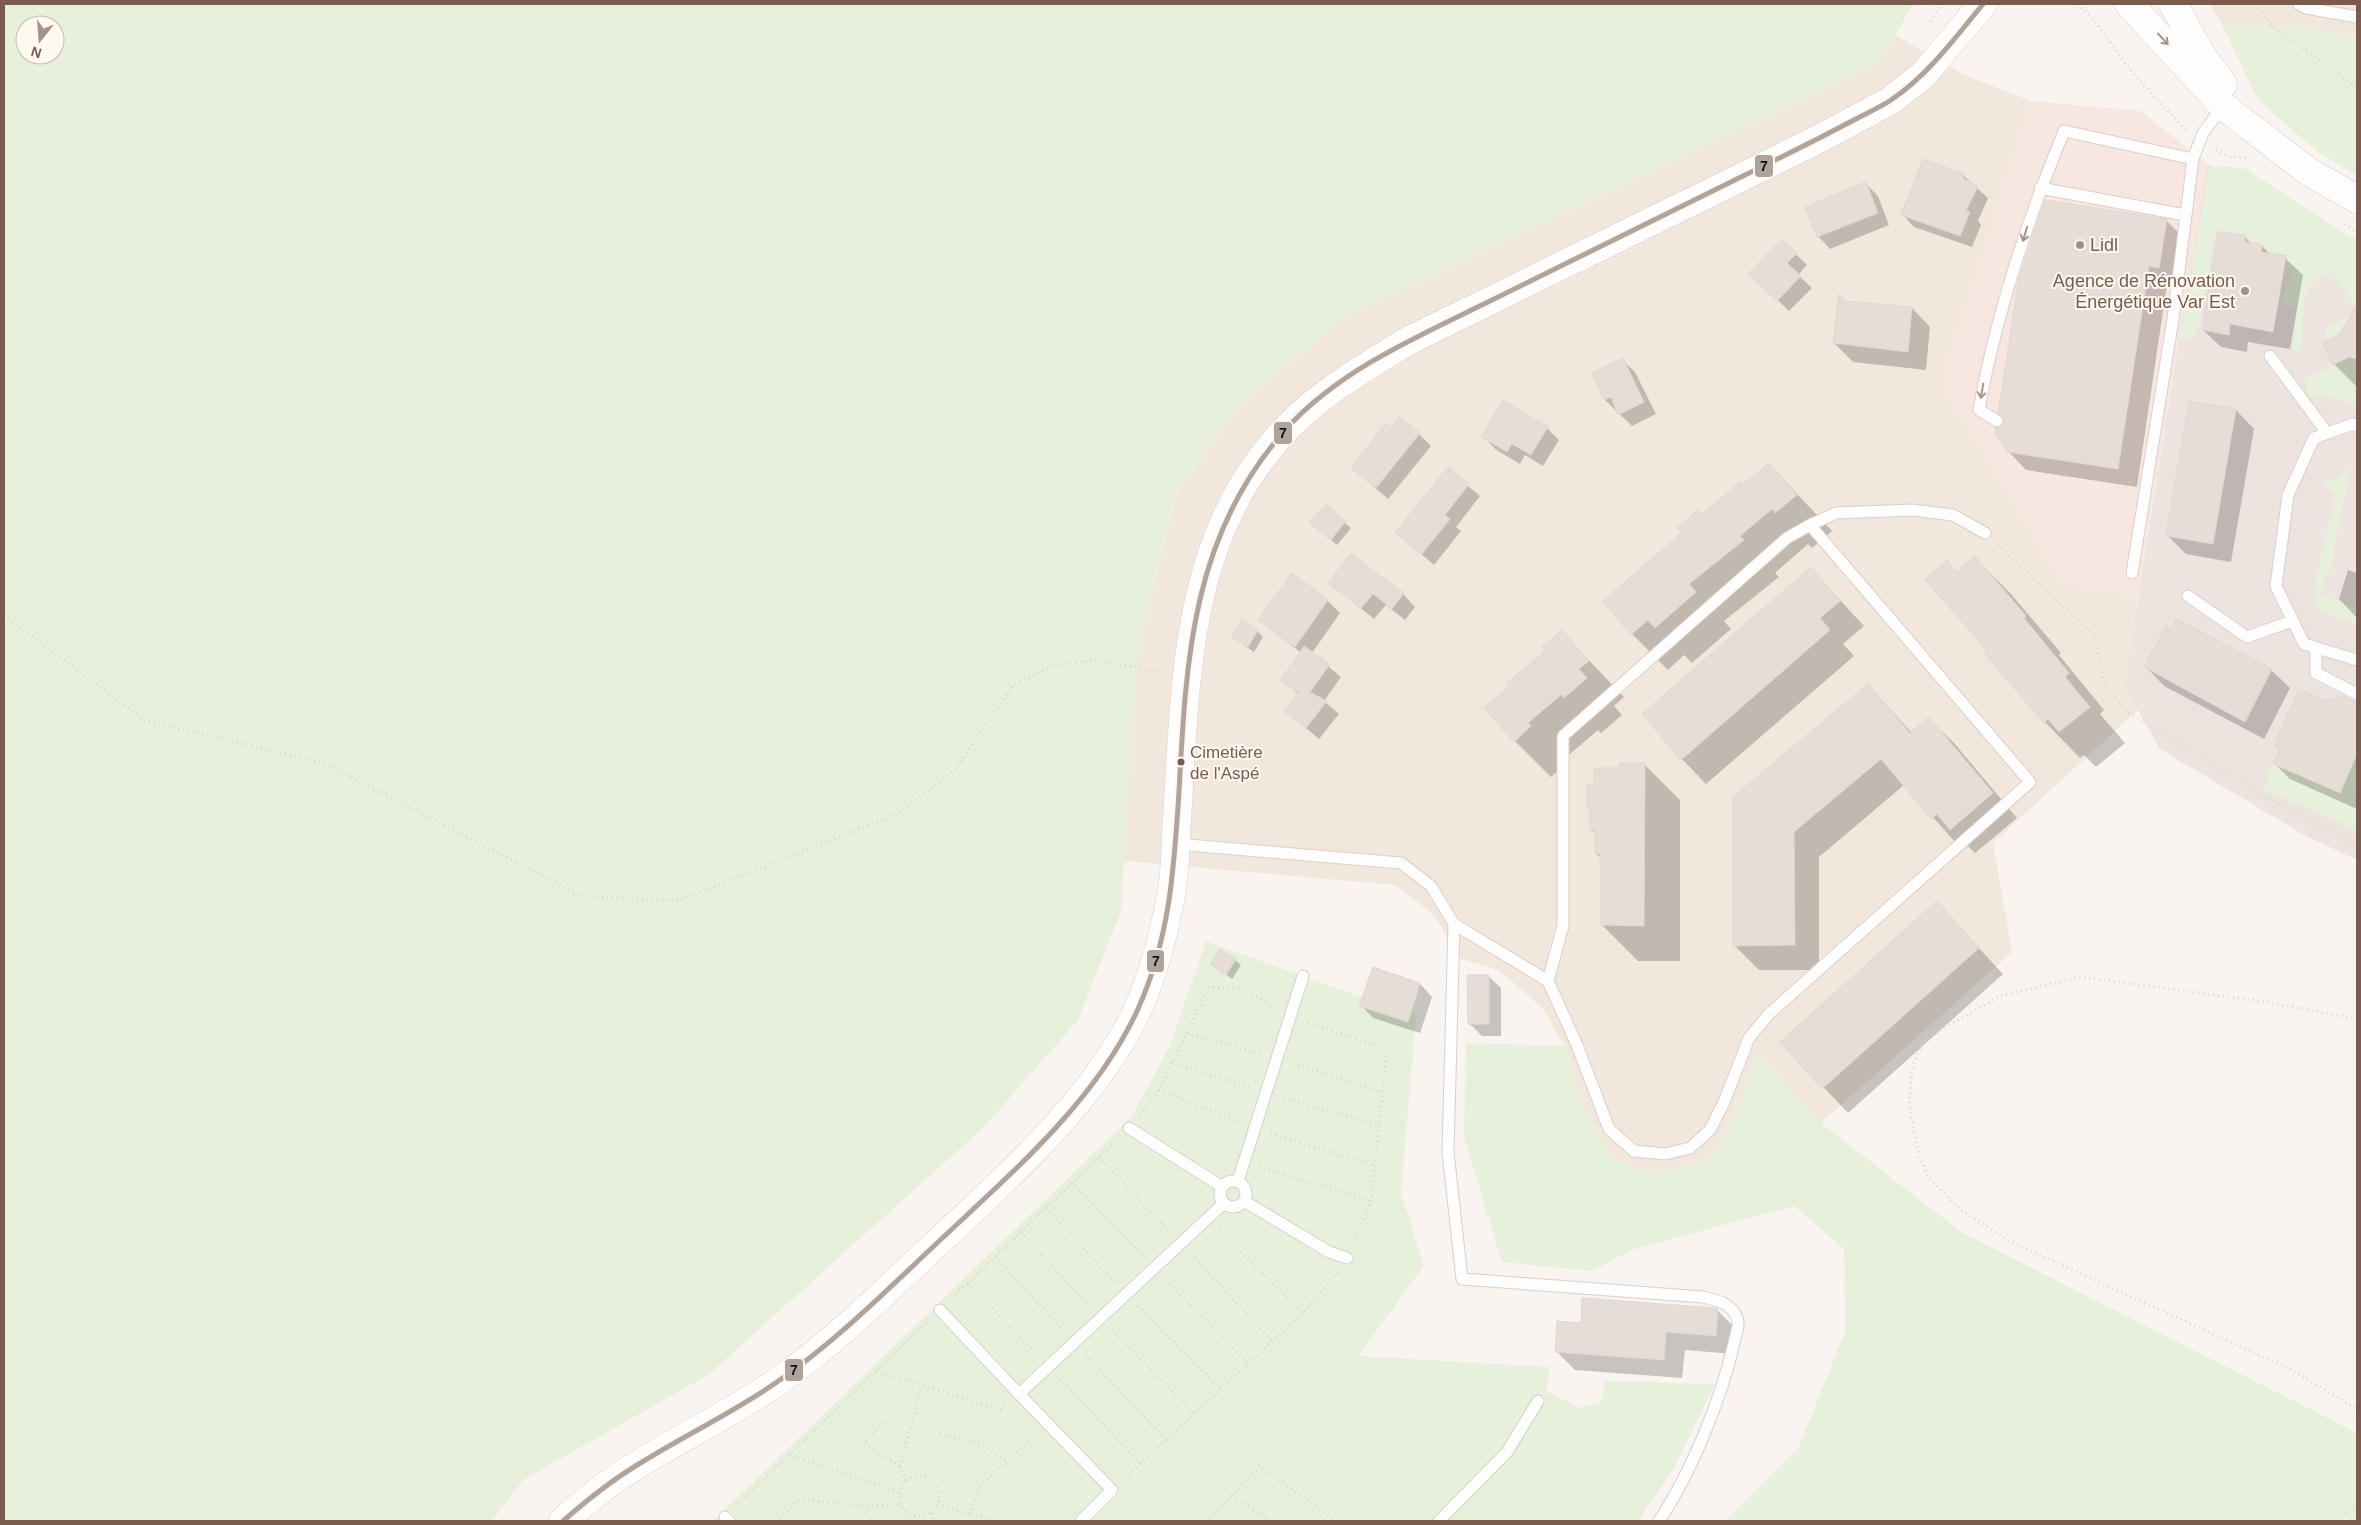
<svg xmlns="http://www.w3.org/2000/svg" width="2361" height="1525" font-family="Helvetica,sans-serif">
	<style>
		.residential { fill: #f2e7dd }
		.commercial { fill: #f7e7e0 }
		.industrial { fill: #ede4df }
		.green { fill: #e7f0da; fill-rule: evenodd }
		.shadow { fill: #0003 }
		.building { fill: #e6ddd6; stroke: #e2d7d1 }
		.lines { fill: none; stroke-linecap: round; stroke-linejoin: round }
		.service-casing { stroke: #d7d0ca; stroke-width: 13 }
		.secondary-casing { stroke: #d9d0cb; stroke-width: 29 }
		.path { stroke: #dcd4cf; stroke-width: 3; stroke-dasharray: 1 4; stroke-linecap: butt }
		.service { stroke: #fefdfd; stroke-width: 11 }
		.secondary { stroke: #fefdfd; stroke-width: 28 }
		.bus-1-casing { stroke: #fff9f2; stroke-width: 9 }
		.bus-1 { stroke: #afa39d; stroke-width: 5 }
		.oneway { stroke: #a8948a }
		.poi-dot { fill: #a69185; stroke: #fff9f2; stroke-width: 2 }
		.bus-dot { fill: #7a5b4c; stroke: #fff9f2; stroke-width: 2 }
		.labels { text-anchor: middle; dominant-baseline: central; stroke-width: 4; stroke-linejoin: round; paint-order: stroke }
		.bus-label { font-size: 17px; fill: #7a5b4c; stroke: #fff9f2; text-anchor: start }
		.poi-label { font-size: 18px; fill: #7a5b4c; stroke: #fff9f2; text-anchor: start }
		.line-badge { stroke: #fff9f2; stroke-width: 2 }
		.pale-badge-label { font-size: 14px; text-anchor: middle; font-weight: bold; fill: #111 }
	</style>
	<rect width="100%" height="100%" fill="#f9f4ef"/>
	<g class="residential">
		<polygon points="2210,4 2357,4 2357,37 2306,28 2221,23"/>
		<polygon points="1895,35 1962,74 2031,101 1942,384 2061,581 2138,596 2124,686 2138,710 1993,843 2012,952 1821,1123 1757,1055 1740,1105 1715,1151 1691,1165 1652,1173 1611,1159 1584,1106 1565,1046 1542,1008 1499,970 1462,959 1433,914 1396,885 1124,861 1137,656 1175,496 1236,409 1343,318 1879,63"/>
	</g>
	<polygon class="commercial" points="2031,101 2141,111 2207,164 2138,596 2061,581 1942,384"/>
	<polygon class="industrial" points="2207,164 2316,235 2357,249 2357,860 2304,835 2160,749 2124,686"/>
	<g class="green">
		<path d="M4 4H1913L1879 63 1343 318 1236 409 1174 496 1137 656 1121 911 1078 1020 983 1128 708 1375 523 1480 492 1521H4ZM25 25H55V55H25Z"/>
		<polygon points="2221,23 2306,28 2357,37 2357,176 2317,151 2259,101"/>
		<polygon points="2223,166 2246,169 2342,232 2357,239 2357,309 2332,271 2314,281 2304,300 2301,351 2293,351 2297,307 2281,304 2293,269 2286,266 2287,255 2263,250 2264,243 2247,240 2246,234 2216,230 2199,329 2196,329 2194,338 2180,339 2209,168"/>
		<path d="M2357 312V319C2346 319 2345 326 2339 333 2337 336 2331 337 2328 339L2325 329Z"/>
		<polygon points="2351,358 2357,359 2357,405 2341,399 2308,395 2305,378"/>
		<polygon points="2351,467 2335,541 2333,565 2326,576 2320,595 2357,608 2357,625 2316,608 2316,578 2336,494 2324,484 2324,481 2338,480"/>
		<polygon points="2355,761 2357,763 2357,793 2353,802 2357,804 2357,830 2264,789 2273,764 2339,795"/>
		<polygon points="1206,941 1416,1017 1401,1193 1424,1266 1358,1356 1549,1367 1547,1392 1580,1408 1601,1402 1605,1381 1715,1384 1673,1470 1638,1521 713,1521 1131,1117 1170,1046"/>
		<polygon points="1466,1043 1565,1046 1584,1106 1611,1159 1653,1173 1691,1165 1715,1151 1740,1105 1757,1055 1821,1123 1961,1232 2357,1433 2357,1521 1725,1521 1799,1447 1845,1332 1844,1249 1794,1206 1631,1250 1593,1271 1502,1262 1464,1137"/>
	</g>
	<g class="shadow">
		<polygon points="1963,175 1988,198 1978,221 1981,225 1972,247 1914,227 1903,215"/>
		<polygon points="1865,183 1878,196 1889,225 1830,249 1818,236"/>
		<polygon points="2166,220 2185,239 2178,286 2167,284 2137,487 2026,470 2008,451 2002,428"/>
		<polygon points="2245,237 2252,245 2262,246 2271,255 2285,258 2303,275 2290,349 2248,342 2247,352 2221,347 2203,330"/>
		<polygon points="1782,241 1807,265 1798,275 1812,288 1789,311 1750,274"/>
		<polygon points="1844,302 1912,308 1930,327 1926,370 1853,362 1834,343"/>
		<polygon points="2357,322 2357,387 2334,364 2340,336 2352,323"/>
		<polygon points="1622,360 1635,372 1656,414 1632,426 1605,400 1594,374"/>
		<polygon points="2236,410 2254,429 2231,562 2186,554 2167,535"/>
		<polygon points="1547,428 1559,440 1543,466 1525,455 1520,464 1495,449 1483,436"/>
		<polygon points="1392,430 1419,434 1431,446 1388,499 1352,468"/>
		<polygon points="1769,464 1832,531 1812,548 1808,544 1775,573 1779,577 1724,621 1731,629 1692,663 1684,655 1668,670 1632,634 1703,516"/>
		<polygon points="1448,469 1480,496 1456,527 1461,531 1434,565 1397,533"/>
		<polygon points="1326,507 1351,528 1337,545 1317,528"/>
		<polygon points="1975,558 2011,594 2061,653 2059,655 2104,710 2100,714 2125,743 2096,767 2084,755 2080,758 2045,722 1989,650 1947,562 1958,573"/>
		<polygon points="1811,569 1864,626 1843,644 1854,656 1706,784 1682,759"/>
		<polygon points="2348,570 2357,573 2357,618 2339,599"/>
		<polygon points="1330,583 1403,594 1415,607 1405,620 1386,605 1374,619"/>
		<polygon points="1327,600 1340,613 1312,653 1341,677 1324,701 1339,714 1319,739 1286,711 1299,695 1283,679 1301,653 1260,620"/>
		<polygon points="1257,631 1263,637 1254,652 1233,637"/>
		<polygon points="2172,631 2271,670 2290,688 2264,739 2164,686 2146,667"/>
		<polygon points="1562,632 1624,697 1614,706 1622,715 1601,733 1598,730 1563,760 1566,763 1551,777 1515,741 1511,687"/>
		<polygon points="1868,685 1912,733 1929,719 1954,743 2017,818 1975,853 1961,839 1956,843 1904,785 1819,857 1819,970 1759,970 1734,945"/>
		<polygon points="2354,702 2357,705 2357,809 2290,779 2275,764 2281,750 2276,745 2326,703"/>
		<polygon points="1644,764 1680,800 1680,961 1638,961 1602,925 1602,859 1596,854 1596,834 1592,830 1592,810 1588,807 1595,785 1621,769"/>
		<polygon points="1937,903 2003,974 1848,1113 1781,1042"/>
		<polygon points="1235,960 1241,965 1232,979 1212,964"/>
		<polygon points="1488,976 1501,988 1501,1036 1482,1036 1469,1023"/>
		<polygon points="1420,984 1432,997 1420,1033 1373,1018 1361,1005"/>
		<polygon points="1717,1310 1736,1329 1734,1354 1685,1350 1682,1378 1575,1370 1556,1351 1582,1324"/>
	</g>
	<g class="building">
		<polygon points="1923,159 1964,174 1963,178 1978,186 1966,211 1970,212 1960,236 1901,215"/>
		<polygon points="1866,182 1878,213 1817,237 1805,207"/>
		<polygon points="2045,200 2167,219 2159,268 2149,266 2118,469 2007,452 1995,433 1995,428 2001,427 2004,422 2003,417 1998,413 2019,279"/>
		<polygon points="2218,232 2245,236 2245,242 2262,245 2261,252 2286,256 2273,332 2230,324 2229,335 2202,330"/>
		<polygon points="1782,239 1797,253 1787,263 1801,276 1777,301 1748,274"/>
		<polygon points="1839,294 1845,301 1912,307 1908,352 1833,343"/>
		<polygon points="2357,304 2357,359 2349,357 2333,365 2322,343 2339,335"/>
		<polygon points="1623,358 1644,402 1618,415 1611,397 1604,400 1592,373"/>
		<polygon points="1503,400 1548,427 1531,455 1512,444 1507,452 1481,437"/>
		<polygon points="2189,401 2236,409 2213,544 2166,536"/>
		<polygon points="1400,417 1420,433 1376,488 1351,468 1386,423 1392,428"/>
		<polygon points="1769,463 1797,495 1775,513 1772,509 1740,536 1744,540 1689,584 1696,592 1655,628 1648,620 1631,635 1603,601 1682,533 1677,528 1698,510 1702,515 1741,481 1744,484"/>
		<polygon points="1448,467 1469,484 1445,515 1450,519 1422,554 1395,533"/>
		<polygon points="1326,505 1346,521 1331,540 1309,523"/>
		<polygon points="1351,554 1404,593 1392,609 1373,594 1361,608 1328,583"/>
		<polygon points="1975,556 2026,616 2024,618 2069,673 2065,677 2090,707 2059,732 2048,719 2044,723 1984,653 1987,650 1925,580 1947,560 1957,572"/>
		<polygon points="1811,567 1840,601 1820,618 1830,630 1681,760 1642,714"/>
		<polygon points="1292,573 1328,600 1295,647 1258,620"/>
		<polygon points="2176,619 2272,669 2245,722 2144,667 2166,626 2172,629"/>
		<polygon points="1242,620 1258,630 1248,647 1231,637"/>
		<polygon points="1562,630 1589,661 1579,669 1587,678 1564,698 1562,694 1528,723 1531,726 1514,742 1484,708 1509,687 1506,684 1545,651 1542,647"/>
		<polygon points="1304,646 1330,664 1310,692 1327,701 1306,728 1284,711 1299,693 1281,680"/>
		<polygon points="1868,684 1910,733 1929,717 1993,793 1950,830 1937,814 1931,819 1881,759 1794,832 1795,945 1733,946 1733,797"/>
		<polygon points="2299,689 2326,701 2343,696 2357,703 2357,754 2340,793 2273,764 2281,748 2274,745"/>
		<polygon points="1619,763 1645,763 1644,926 1601,925 1600,854 1595,854 1595,830 1590,830 1590,807 1587,807 1587,784 1594,784 1594,768 1619,768"/>
		<polygon points="1937,901 1979,948 1822,1089 1780,1042"/>
		<polygon points="1220,949 1236,959 1226,975 1210,964"/>
		<polygon points="1373,967 1420,983 1408,1022 1359,1006"/>
		<polygon points="1467,975 1489,975 1489,1024 1468,1024"/>
		<polygon points="1582,1298 1716,1308 1718,1309 1716,1336 1666,1332 1664,1360 1555,1352 1557,1321 1581,1323"/>
	</g>
	<g class="lines">
		<g class="service-casing">
			<g id="service">
				<polyline points="2299,4 2306,8 2357,17"/>
				<polyline points="2040,188 2185,215"/>
				<polyline points="2270,356 2327,433"/>
				<path d="M1997 421 1979 410C1996 314 2027 221 2064 131L2193 159 2203 133 2223 106"/>
				<polyline points="2357,426 2353,424 2314,438 2288,495 2276,586 2304,644 2357,660"/>
				<polyline points="2132,573 2173,319 2193,159"/>
				<polyline points="2188,596 2247,637 2292,621"/>
				<polyline points="2316,648 2316,673 2357,694"/>
				<path d="M1176 844 1401 863 1431 886 1454 924 1448 1152 1462 1279 1703 1297C1717 1300 1734 1304 1738 1321 1739 1327 1735 1337 1734 1343 1721 1400 1691 1473 1659 1521"/>
				<polyline points="1454,924 1548,981 1577,1045 1609,1129 1634,1151 1665,1154 1690,1148 1710,1130 1724,1102 1749,1038 1770,1013 2030,782 1810,525 1836,513 1912,510 1953,515 1985,533"/>
				<polyline points="1548,981 1563,926 1563,736 1787,538 1810,525"/>
				<polyline points="1129,1128 1221,1186"/>
				<circle cx="1233" cy="1194" r="13"/>
				<polyline points="1238,1181 1303,976"/>
				<polyline points="1244,1201 1329,1252 1347,1258"/>
				<polyline points="940,1310 1019,1394"/>
				<polyline points="725,1517 729,1521"/>
				<polyline points="1081,1521 1112,1490 1019,1394 1223,1204"/>
				<polyline points="1439,1521 1507,1452 1538,1401"/>
			</g>
		</g>
		<g class="secondary-casing">
			<g id="secondary">
				<polyline points="2129,4 2223,106 2309,172 2357,199"/>
				<polyline points="2173,4 2204,59 2223,84"/>
				<path d="M563 1521C578 1508 594 1494 611 1482 665 1444 728 1417 783 1378 837 1339 885 1292 934 1246 1003 1181 1083 1111 1129 1027 1150 988 1163 939 1171 895 1176 870 1175 843 1177 818 1186 680 1184 532 1289 426 1322 392 1367 366 1408 341L1811 143 1890 101 1923 75 1983 4"/>
			</g>
		</g>
		<g class="path">
			<polyline points="2078,4 2094,20 2130,70 2186,130"/>
			<polyline points="2256,4 2271,25 2357,88"/>
			<polyline points="1931,21 1941,4"/>
			<polyline points="2216,150 2228,156 2246,158"/>
			<polyline points="2345,224 2357,232"/>
			<polyline points="1998,545 2095,636 2105,686 2125,710 2259,793 2357,845"/>
			<polyline points="4,615 145,720 326,764 581,896 678,901 897,814 955,770 1013,685 1054,665 1096,660 1161,672"/>
			<polyline points="2357,1019 2273,1003 2081,977 2000,996 1926,1038 1913,1065 1909,1102 1917,1149 1928,1177 1961,1210 2013,1243 2288,1368 2357,1409"/>
			<polyline points="1308,1022 1387,1050 1371,1201 1354,1243"/>
			<polyline points="1187,1033 1260,1054"/>
			<polyline points="1172,1062 1249,1087"/>
			<polyline points="1293,1064 1383,1092"/>
			<polyline points="1159,1090 1239,1122"/>
			<polyline points="1284,1098 1379,1125"/>
			<polyline points="1140,1115 1159,1090 1209,987 1242,989 1275,1007"/>
			<polyline points="1271,1133 1375,1166"/>
			<polyline points="1099,1157 1169,1231"/>
			<polyline points="1259,1167 1371,1201"/>
			<polyline points="1072,1182 1143,1256"/>
			<polyline points="1046,1208 1115,1282"/>
			<polyline points="1219,1231 1303,1313"/>
			<polyline points="1021,1232 1089,1306"/>
			<polyline points="1192,1255 1272,1341"/>
			<polyline points="995,1257 1063,1330"/>
			<polyline points="1166,1280 1248,1364"/>
			<polyline points="968,1283 1037,1355"/>
			<polyline points="952,1298 1117,1140"/>
			<polyline points="1138,1306 1220,1389"/>
			<polyline points="1112,1330 1194,1414"/>
			<polyline points="1086,1355 1166,1440"/>
			<polyline points="876,1371 1001,1410 1006,1406"/>
			<polyline points="1060,1379 1141,1464"/>
			<polyline points="883,1422 864,1444 900,1466"/>
			<polyline points="940,1433 985,1446 1006,1461"/>
			<polyline points="789,1455 899,1492"/>
			<circle cx="919" cy="1496" r="20"/>
			<polyline points="1125,1478 1303,1313 1338,1272"/>
			<polyline points="905,1481 900,1466 922,1385"/>
			<polyline points="1232,1495 1270,1521"/>
			<polyline points="738,1504 928,1321"/>
			<polyline points="938,1504 993,1521"/>
			<polyline points="931,1513 934,1521"/>
			<polyline points="969,1514 979,1487 1034,1436"/>
			<polyline points="776,1521 799,1500 873,1506"/>
			<polyline points="858,1521 873,1506 900,1504"/>
			<polyline points="904,1521 907,1514"/>
			<polyline points="1207,1521 1259,1466 1336,1521"/>
			<polyline points="2339,1521 2357,1501"/>
		</g>
		<use href="#service" class="service"/>
		<use href="#secondary" class="secondary"/>
		<g class="bus-1-casing">
			<path id="bus-1" d="M563 1521C586 1501 608 1483 634 1467 681 1437 731 1414 777 1382 835 1342 885 1292 936 1244 1010 1174 1095 1103 1138 1009 1170 938 1174 868 1179 792 1186 658 1192 533 1287 428 1339 371 1416 337 1484 304 1570 261 1657 219 1743 176 1780 158 1816 140 1852 121 1865 114 1879 108 1891 100 1928 75 1955 38 1983 4"/>
		</g>
		<use href="#bus-1" class="bus-1"/>
	</g>
	<defs><path id="oneway-shaft" d="M-6 0H5M1.5-3L5.5 0L1.5 3" fill="none" stroke-width="1.6" stroke-linecap="round" stroke-linejoin="round" transform="scale(1.25)"/></defs>
	<g class="oneway">
		<use href="#oneway-shaft" transform="translate(2163 39) rotate(47)"/>
		<use href="#oneway-shaft" transform="translate(2025 234) rotate(107)"/>
		<use href="#oneway-shaft" transform="translate(1982 391) rotate(100)"/>
	</g>
	<g class="poi-dot">
		<circle cx="2080" cy="245" r="5"/>
		<circle cx="2245" cy="291" r="5"/>
	</g>
	<circle class="bus-dot" cx="1181" cy="762" r="4.5"/>
	<g class="labels">
		<g class="bus-label">
			<text x="1190" y="752">Cimetière<tspan x="1190" dy="21">de l'Aspé</tspan></text>
		</g>
		<g class="poi-label">
			<text x="2090" y="245">Lidl</text>
			<text x="2235" y="281" text-anchor="end">Agence de Rénovation<tspan x="2235" dy="21">Énergétique Var Est</tspan></text>
		</g>
	</g>
	<g class="line-badge">
		<rect x="1754" y="154" width="20" height="24" rx="5" fill="#afa39d"/>
		<rect x="1273" y="421" width="20" height="24" rx="5" fill="#afa39d"/>
		<rect x="1146" y="949" width="19" height="24" rx="5" fill="#afa39d"/>
		<rect x="784" y="1358" width="20" height="24" rx="5" fill="#afa39d"/>
	</g>
	<g class="pale-badge-label">
		<text x="1764" y="171">7</text>
		<text x="1283" y="438">7</text>
		<text x="1156" y="966">7</text>
		<text x="794" y="1375">7</text>
	</g>
	<rect width="2361" height="1525" fill="none" stroke="#7a5b4c" stroke-width="10"/>
	<g transform="translate(40 40) rotate(197)"><circle r="24" fill="#fff9f2" stroke="#cabab0"/>
	<path d="M0-4L9 19L0 12L-9 19Z" fill="#a69185"/>
	<text y="-8" font-size="14" font-weight="bold" text-anchor="middle" fill="#7a5b4c">N</text>
	</g>
</svg>
